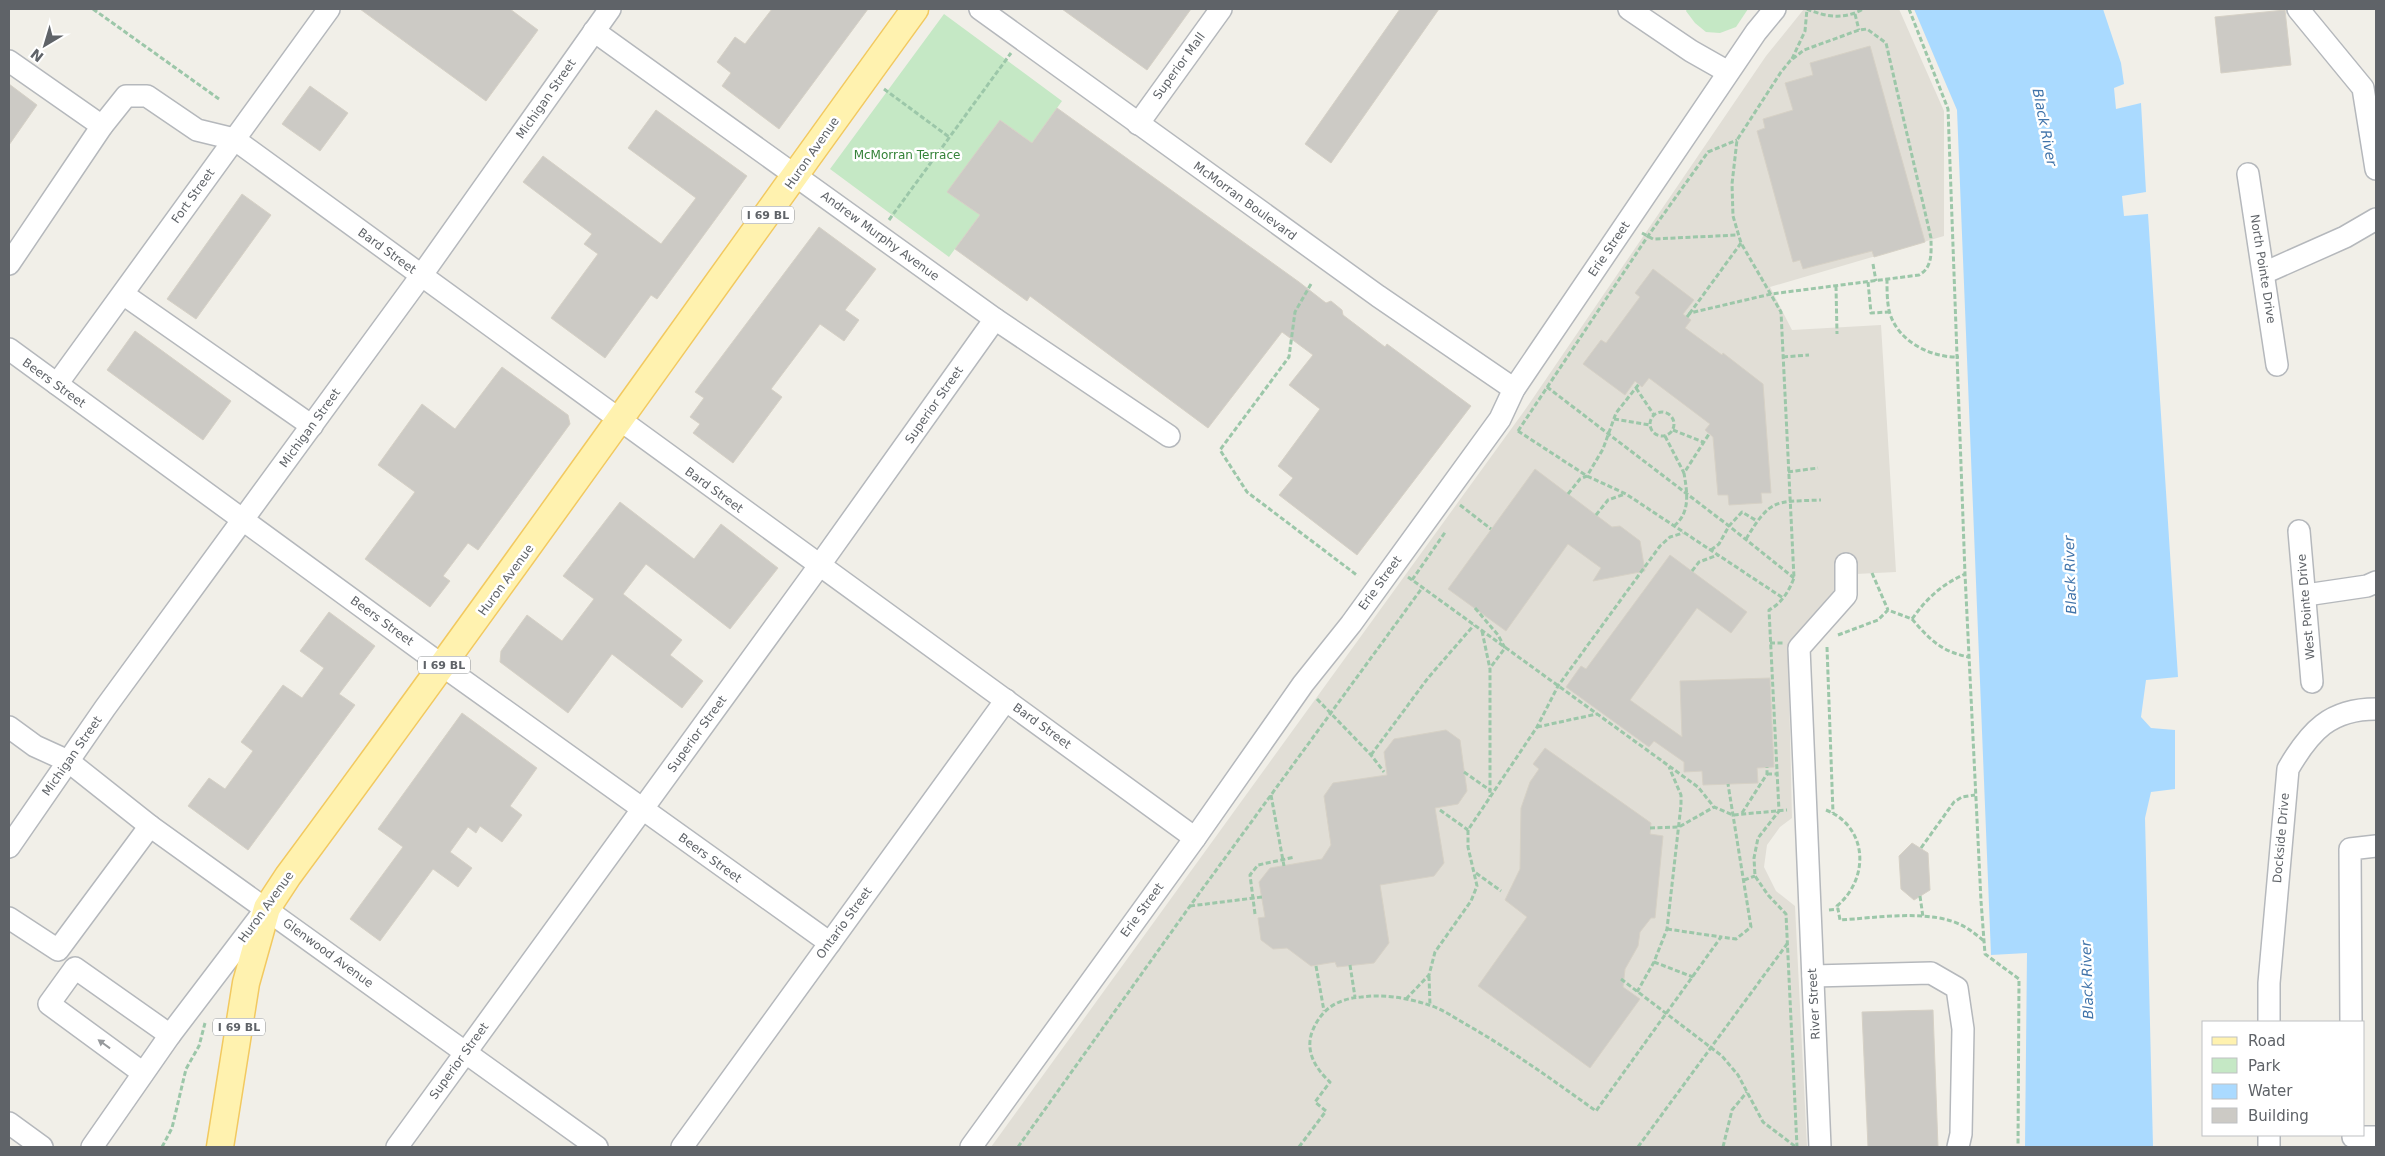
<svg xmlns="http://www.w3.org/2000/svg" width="2385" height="1156" font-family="'DejaVu Sans',sans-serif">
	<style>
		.education { fill: #e1ded6 }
		.green { fill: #c5e8c5 }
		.water { fill: #aadaff }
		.building { fill: #cccac5; stroke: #d6d1c6 }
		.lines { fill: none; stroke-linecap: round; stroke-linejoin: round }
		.minor-casing { stroke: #b5b8bc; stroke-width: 24 }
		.major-casing { stroke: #f2c960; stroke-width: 29 }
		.path { stroke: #9cc7a9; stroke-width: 3; stroke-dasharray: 5 2.5; stroke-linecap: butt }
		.minor { stroke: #fff; stroke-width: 21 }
		.major { stroke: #fff2af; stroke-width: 26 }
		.oneway { fill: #979a9d }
		.labels { text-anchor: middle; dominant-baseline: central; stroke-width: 5; stroke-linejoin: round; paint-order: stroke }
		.shield { fill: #fff; stroke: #8f9295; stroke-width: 1 }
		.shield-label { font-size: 11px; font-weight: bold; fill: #5f6368 }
		.street-label { font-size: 12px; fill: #5f6368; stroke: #fff }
		.park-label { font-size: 12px; fill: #348238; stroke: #fff }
		.water-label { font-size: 14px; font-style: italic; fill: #4174aa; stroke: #fff }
	</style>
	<rect width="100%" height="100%" fill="#f1efe8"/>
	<polygon class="education" points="1804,9 1899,9 1944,111 1944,236 1770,287 1792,330 1881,325 1896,572 1836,575 1836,588 1788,648 1792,818 1780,827 1767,845 1764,867 1776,891 1795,906 1807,1147 991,1147 1527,407 1766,56"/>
	<g class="green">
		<polygon points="1687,9 1748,9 1736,27 1720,33 1706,32 1695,23 1686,11"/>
		<polygon points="944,14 1062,101 1032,143 1000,120 948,192 980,215 949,257 830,169"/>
	</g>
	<polygon class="water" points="1914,9 2103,9 2121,63 2124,84 2114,88 2116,109 2141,103 2146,192 2122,196 2124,216 2148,214 2178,677 2146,680 2141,717 2151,728 2175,730 2175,789 2151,792 2145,818 2153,1147 2025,1147 2027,953 1991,955 1957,110"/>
	<g class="building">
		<polygon points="360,9 510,9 538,30 486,101"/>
		<polygon points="772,9 868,9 779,129 722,86 731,73 717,62 735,37 745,44"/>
		<polygon points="1062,9 1191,9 1147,70"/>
		<polygon points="1400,9 1439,9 1331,163 1305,144"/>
		<polygon points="2285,10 2291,65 2221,73 2215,17"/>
		<polygon points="1870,46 1925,242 1874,257 1872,251 1803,269 1800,260 1793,262 1757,131 1765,128 1763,119 1793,110 1785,83 1813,75 1810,63"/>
		<polygon points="9,84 37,105 9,145"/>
		<polygon points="310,86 348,113 320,151 282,124"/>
		<polygon points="1057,108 1299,282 1326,303 1331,301 1342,310 1343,315 1385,347 1387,344 1471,406 1357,555 1279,495 1293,478 1278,466 1320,409 1289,385 1313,355 1282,332 1208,428 1030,296 1027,301 955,249 980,215 947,192 1000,120 1032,143"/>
		<polygon points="656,110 747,176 657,299 651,295 605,358 551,318 598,254 584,244 592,234 523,182 543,156 661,244 696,198 628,148"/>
		<polygon points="242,194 271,215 196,319 167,299"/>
		<polygon points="819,227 876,269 845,310 859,320 844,341 820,324 771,389 782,397 733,463 693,433 700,424 690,417 704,398 695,392"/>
		<polygon points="1653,269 1694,300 1683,314 1691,320 1685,328 1722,355 1723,353 1763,384 1771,493 1761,493 1762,503 1729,505 1728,495 1718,495 1713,437 1705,430 1710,424 1649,378 1642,387 1635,381 1625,395 1583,364 1601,340 1606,343 1640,297 1635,293"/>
		<polygon points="135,331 231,401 203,440 107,370"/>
		<polygon points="502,367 568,415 570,424 478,550 468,543 443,576 450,581 430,607 365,559 415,492 378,465 422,404 455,429"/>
		<polygon points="1535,469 1612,527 1620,526 1640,541 1645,571 1593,581 1601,568 1568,544 1506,631 1448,589"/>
		<polygon points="620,502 694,559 721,524 778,568 730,629 646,564 623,594 682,640 670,655 703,681 682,708 612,654 568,713 500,662 501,651 527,615 562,641 594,599 563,576"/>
		<polygon points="1670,555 1747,612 1731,633 1697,608 1630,700 1682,737 1680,681 1770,678 1774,767 1757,768 1758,783 1703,785 1702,771 1684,772 1684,762 1654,741 1649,747 1566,687 1581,666 1586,669"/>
		<polygon points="329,612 375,646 339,694 355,705 248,850 188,806 209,778 225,789 253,751 241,742 283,685 302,698 324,668 300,651"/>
		<polygon points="462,713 537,768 510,806 522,815 502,842 480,826 476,833 468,827 450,852 472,868 458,887 433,869 380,941 350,919 403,847 378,829"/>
		<polygon points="1446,730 1460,740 1467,791 1458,804 1435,808 1444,863 1434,876 1380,885 1389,943 1374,963 1337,967 1335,962 1311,966 1287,948 1273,949 1261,940 1258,918 1265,917 1259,882 1270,868 1322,859 1331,845 1324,796 1333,783 1387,775 1384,752 1394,739"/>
		<polygon points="1545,748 1651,823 1650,834 1663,836 1655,918 1651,918 1640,932 1638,946 1625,969 1623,987 1640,999 1590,1068 1478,986 1527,917 1505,900 1520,869 1521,808 1530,782 1539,769 1533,764"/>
		<polygon points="1912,843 1928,853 1930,890 1914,900 1901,889 1899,856"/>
		<polygon points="1933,1010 1938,1147 1868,1147 1862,1012"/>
	</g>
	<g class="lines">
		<g class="minor-casing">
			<g id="minor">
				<polyline points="980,9 1378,296 1514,389"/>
				<polyline points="1629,9 1691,51 1728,72"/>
				<polyline points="2298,9 2363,88 2376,169"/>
				<polyline points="594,31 995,319 1169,436"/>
				<polyline points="9,61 102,126"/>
				<polyline points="1138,124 1221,9"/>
				<polyline points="2248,174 2277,365"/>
				<polyline points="9,264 102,126 126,96 147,96 197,130 234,139 1195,838"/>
				<polyline points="2264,273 2345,237 2376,219"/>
				<polyline points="123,294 312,426"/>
				<polyline points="9,349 443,666 830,943"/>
				<polyline points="57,384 329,9"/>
				<polyline points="2299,531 2312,682"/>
				<polyline points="2306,595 2367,586 2376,582"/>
				<polyline points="9,727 35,746 68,761 150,826 597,1147"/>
				<polyline points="9,847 105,708 421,276 610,9"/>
				<polyline points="9,918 58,950 150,826"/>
				<polyline points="1813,976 1931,973 1957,988 1963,1029 1961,1134 1958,1147"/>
				<path d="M2269 1022V983L2288 769C2310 731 2330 709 2376 709"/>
				<polyline points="2351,1022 2350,849 2376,846"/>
				<polyline points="143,1073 49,1004 75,968 170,1035"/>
				<polyline points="9,1123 42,1147"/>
				<polyline points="2269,1135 2269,1147"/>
				<polyline points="2353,1137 2376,1137"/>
				<polyline points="92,1147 170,1035 262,914"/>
				<polyline points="397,1147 819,566 995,319"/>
				<polyline points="682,1147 1006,700"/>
				<polyline points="971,1147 1195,838 1303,684 1351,624 1500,419 1514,389 1756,32 1775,9"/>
				<polyline points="1820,1147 1799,648 1846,595 1846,564"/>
			</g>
		</g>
		<g class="major-casing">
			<path id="major" d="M220 1147 246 983 267 908 288 876C500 590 705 298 915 9"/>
		</g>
		<g class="path">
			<polyline points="93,9 219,99"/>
			<polyline points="1909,9 1948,109 1965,574 1981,901 1985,954 2019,979 2018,1147"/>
			<polyline points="1855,14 1859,30"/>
			<path d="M1792 59 1805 31 1807 9C1826 17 1844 20 1863 9"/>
			<polyline points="884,89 949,137"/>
			<polyline points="889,220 1011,53"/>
			<polyline points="1642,233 1653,239 1737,235"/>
			<path d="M1741 243 1690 313 1771 294 1919 275C1933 267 1931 253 1931 238L1886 43 1867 29 1859 30 1804 50 1790 61 1781 72 1737 140 1732 184 1733 216 1741 243 1781 312 1794 578C1789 591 1782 603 1769 610L1779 811 1758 838 1754 858 1755 876 1768 895 1786 914 1797 1147"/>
			<polyline points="1873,264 1876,281"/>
			<path d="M1887 279C1887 289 1887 301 1889 310 1896 341 1931 358 1959 357"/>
			<polyline points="1868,282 1871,313 1889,312"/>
			<polyline points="1311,284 1295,312 1289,357 1220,450 1247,492 1358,576"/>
			<polyline points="1836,286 1837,334"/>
			<polyline points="1687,317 1690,313"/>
			<polyline points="1783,357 1809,355"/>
			<polyline points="1547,387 1729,526 1794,578"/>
			<polyline points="1636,388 1654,415"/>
			<circle cx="1662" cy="424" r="12"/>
			<polyline points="1614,419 1650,425"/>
			<polyline points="1673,430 1703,442"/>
			<polyline points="1518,431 1648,236 1708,152 1737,140"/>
			<polyline points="1518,431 1587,476 1626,494 1783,598"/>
			<polyline points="1665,436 1684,473"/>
			<polyline points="1788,472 1818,468"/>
			<polyline points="1568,494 1580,479 1587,476 1603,449 1616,413 1639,384"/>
			<polyline points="1460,505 1491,529"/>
			<polyline points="1596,515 1608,500 1625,494"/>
			<path d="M1674 526C1691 512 1687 492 1684 473L1709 434"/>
			<path d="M1746 539C1771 498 1774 502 1821 500"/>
			<polyline points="1711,550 1719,544 1729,526 1742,512 1757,521"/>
			<polyline points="1692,571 1699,562 1718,555"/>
			<polyline points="1872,573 1888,610"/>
			<polyline points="1408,577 1698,787 1714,807 1733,815 1787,810"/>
			<polyline points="1412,580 1446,531"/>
			<polyline points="1475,608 1498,635 1505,648 1490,668"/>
			<path d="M1912 619C1930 640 1942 652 1969 657"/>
			<polyline points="1482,631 1490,669 1490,797"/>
			<path d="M1838 635 1878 620 1888 610 1912 619C1927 598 1941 585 1965 574"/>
			<polyline points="1770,643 1783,643"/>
			<polyline points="1827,647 1833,813"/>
			<polyline points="1317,699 1371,755 1384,772"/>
			<polyline points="1537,727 1597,714"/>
			<polyline points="1371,755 1428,678 1474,625"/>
			<polyline points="1464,772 1491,791"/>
			<polyline points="1767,774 1777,774"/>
			<polyline points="1271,795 1284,866"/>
			<polyline points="1440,810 1468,830"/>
			<path d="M1826 810C1868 827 1870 878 1837 906L1838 909"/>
			<polyline points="1742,813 1767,774 1767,767"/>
			<polyline points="1650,828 1679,827 1714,807"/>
			<polyline points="1921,848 1954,802 1962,797 1975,795"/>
			<polyline points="1476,873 1501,891"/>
			<polyline points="1744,880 1755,876"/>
			<polyline points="1920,896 1923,917"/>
			<polyline points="1190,906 1262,897"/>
			<path d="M1829 910 1838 909 1840 920C1875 918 1933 908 1965 927 1972 931 1978 936 1984 941"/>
			<polyline points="1255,914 1250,875 1258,865 1295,857"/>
			<polyline points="1667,929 1721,937"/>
			<polyline points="1654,962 1693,977"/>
			<polyline points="1350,965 1355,997"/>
			<polyline points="1316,966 1324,1011"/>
			<polyline points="1429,976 1430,1005"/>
			<polyline points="1621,979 1722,1056 1738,1075 1763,1122 1796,1147"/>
			<polyline points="1637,992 1654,962 1667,929 1681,805 1681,795 1669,767"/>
			<polyline points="1406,999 1429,975 1435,952 1471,901 1477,886 1468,847 1468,830 1537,727 1558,686 1660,546 1670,537 1683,533"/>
			<polyline points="162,1147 172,1128 186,1069 199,1046 205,1023"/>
			<polyline points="1018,1147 1190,906 1422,588"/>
			<path d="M1299 1147 1326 1111 1315 1102 1330 1082C1316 1069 1305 1052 1312 1032 1321 1009 1337 999 1361 997 1383 994 1408 998 1429 1005 1443 1009 1456 1019 1469 1026 1514 1052 1554 1081 1596 1111L1721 937 1736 939 1751 927 1728 784"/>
			<polyline points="1638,1147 1787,944"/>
			<polyline points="1723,1147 1732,1110 1747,1092"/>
		</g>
		<use href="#minor" class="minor"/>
		<use href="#major" class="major"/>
	</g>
	<defs><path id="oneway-solid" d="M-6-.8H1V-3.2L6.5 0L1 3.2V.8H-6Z" transform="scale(1.25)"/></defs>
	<use class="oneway" href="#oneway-solid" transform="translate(104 1044) rotate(-144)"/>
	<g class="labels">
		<g class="shield">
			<rect x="742" y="206.5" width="52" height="17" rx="4"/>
			<rect x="418" y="656.5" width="52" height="17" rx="4"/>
			<rect x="213" y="1018.5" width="52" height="17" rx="4"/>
		</g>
		<g class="shield-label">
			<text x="768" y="215">I 69 BL</text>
			<text x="444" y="665">I 69 BL</text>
			<text x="239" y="1027">I 69 BL</text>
		</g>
		<g class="street-label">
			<text transform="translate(1179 66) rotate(-54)">Superior Mall</text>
			<text transform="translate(546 99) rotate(-55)">Michigan Street</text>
			<text transform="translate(812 153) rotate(-55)">Huron Avenue</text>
			<text transform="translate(193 196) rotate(-54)">Fort Street</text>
			<text transform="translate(1245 201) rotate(36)">McMorran Boulevard</text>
			<text transform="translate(880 236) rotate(36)">Andrew Murphy Avenue</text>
			<text transform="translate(1609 249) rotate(-56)">Erie Street</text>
			<text transform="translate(387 251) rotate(36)">Bard Street</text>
			<text transform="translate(2263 269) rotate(81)">North Pointe Drive</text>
			<text transform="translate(54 383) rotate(36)">Beers Street</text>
			<text transform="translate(934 405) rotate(-55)">Superior Street</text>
			<text transform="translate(310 428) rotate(-54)">Michigan Street</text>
			<text transform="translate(714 490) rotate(36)">Bard Street</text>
			<text transform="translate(506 580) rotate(-54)">Huron Avenue</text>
			<text transform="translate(1380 583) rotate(-54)">Erie Street</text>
			<text transform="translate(2306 607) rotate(-95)">West Pointe Drive</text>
			<text transform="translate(382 621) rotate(36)">Beers Street</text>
			<text transform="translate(1042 726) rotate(36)">Bard Street</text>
			<text transform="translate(697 734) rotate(-54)">Superior Street</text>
			<text transform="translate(72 756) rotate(-55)">Michigan Street</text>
			<text transform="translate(2281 838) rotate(-85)">Dockside Drive</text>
			<text transform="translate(710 858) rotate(36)">Beers Street</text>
			<text transform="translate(266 907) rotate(-54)">Huron Avenue</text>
			<text transform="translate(1142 910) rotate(-54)">Erie Street</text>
			<text transform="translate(844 923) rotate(-54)">Ontario Street</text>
			<text transform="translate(328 953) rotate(36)">Glenwood Avenue</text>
			<text transform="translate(1814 1004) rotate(-93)">River Street</text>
			<text transform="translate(459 1061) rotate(-54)">Superior Street</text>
		</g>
		<g class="park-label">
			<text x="907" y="155">McMorran Terrace</text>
		</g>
		<g class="water-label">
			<text transform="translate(2045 127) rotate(79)">Black River</text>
			<text transform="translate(2070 575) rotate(-92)">Black River</text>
			<text transform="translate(2087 980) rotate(-92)">Black River</text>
		</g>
	</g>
	<rect width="2385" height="1156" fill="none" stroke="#5f6368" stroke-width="20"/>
	<rect x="2202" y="1021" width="162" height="115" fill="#ffffff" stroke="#bfc1c3"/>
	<rect x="2212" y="1037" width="25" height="8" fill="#fff2af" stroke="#bfc1c3"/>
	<text x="2248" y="1046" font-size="15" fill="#5f6368">Road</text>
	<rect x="2212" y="1058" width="25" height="15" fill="#c5e8c5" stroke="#bfc1c3"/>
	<text x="2248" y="1071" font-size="15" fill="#5f6368">Park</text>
	<rect x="2212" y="1084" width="25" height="15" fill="#aadaff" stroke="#bfc1c3"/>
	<text x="2248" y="1096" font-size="15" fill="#5f6368">Water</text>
	<rect x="2212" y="1108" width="25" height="15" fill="#cccac5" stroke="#bfc1c3"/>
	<text x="2248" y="1121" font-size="15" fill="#5f6368">Building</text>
	<g transform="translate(45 45) rotate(218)" stroke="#ffffff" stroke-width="4" paint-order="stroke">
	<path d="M0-4L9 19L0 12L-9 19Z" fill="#5f6368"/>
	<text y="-8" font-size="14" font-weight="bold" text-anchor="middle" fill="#5f6368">N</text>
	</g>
</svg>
